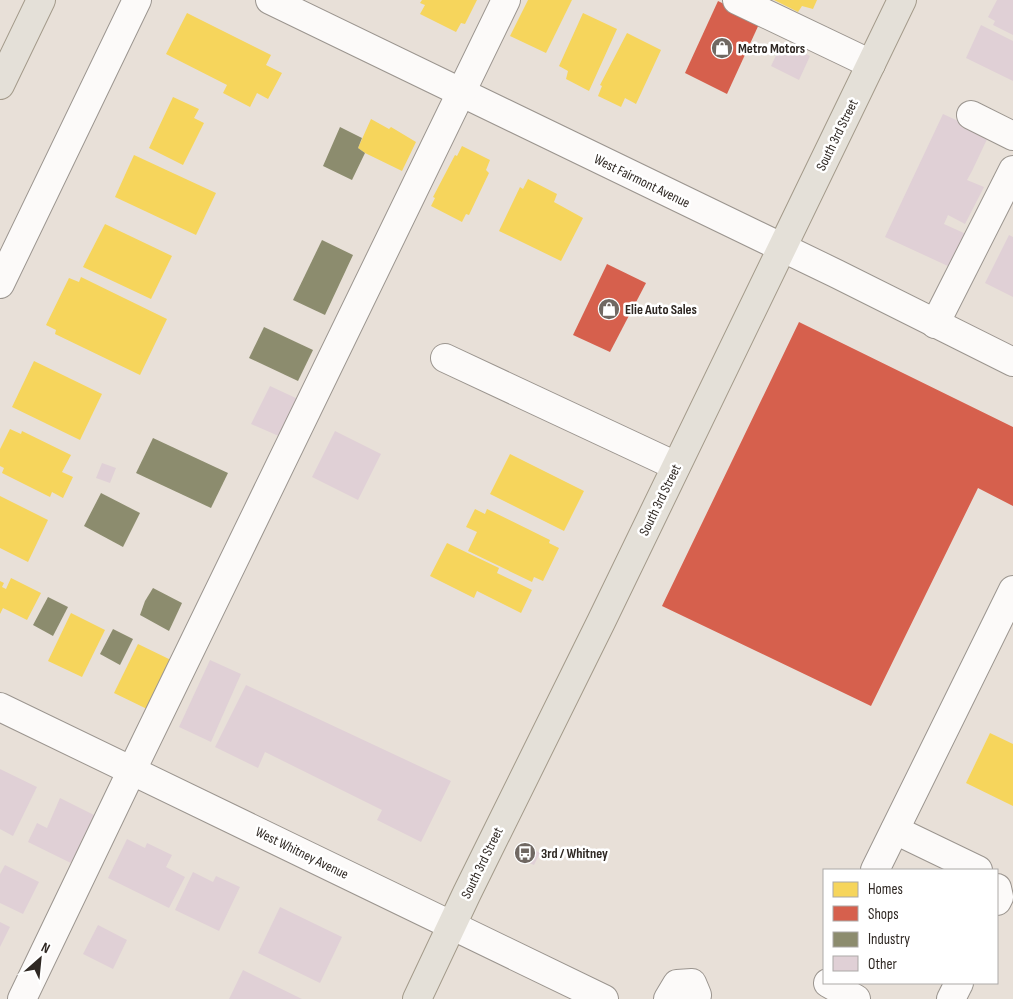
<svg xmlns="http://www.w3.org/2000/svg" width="1013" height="999" font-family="'Sofia Sans Condensed',sans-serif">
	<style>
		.homes { fill: #f6d55c }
		.shops { fill: #d6604d }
		.industry { fill: #8c8c6e }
		.building { fill: #e0d0d6 }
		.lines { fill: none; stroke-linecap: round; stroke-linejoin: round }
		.minor-casing { stroke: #9b958f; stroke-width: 30 }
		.major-casing { stroke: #a39a8a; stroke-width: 30 }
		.minor { stroke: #fcfaf9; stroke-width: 28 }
		.major { stroke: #e4e0d8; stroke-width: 28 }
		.labels { text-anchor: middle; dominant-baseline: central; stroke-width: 5; stroke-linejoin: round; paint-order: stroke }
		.poi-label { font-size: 14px; font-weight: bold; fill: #2f2823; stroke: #fff; text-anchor: start }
		.street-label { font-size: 14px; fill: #2f2823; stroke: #fff }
	</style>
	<rect width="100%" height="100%" fill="#e8e0d8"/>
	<g class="homes">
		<polygon points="422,0 477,0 465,24 461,23 456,32 420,14 425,5 420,3"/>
		<polygon points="528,0 572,0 546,53 510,36"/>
		<polygon points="774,0 817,0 813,9 802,6 798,12"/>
		<polygon points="187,13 271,55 266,65 282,73 268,99 257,93 250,107 223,93 227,85 166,54"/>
		<polygon points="583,13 617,29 589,91 566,79 568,71 559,66"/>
		<polygon points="627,33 661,50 636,104 625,98 621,107 598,96 602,86 600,85"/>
		<polygon points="173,97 199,109 194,118 204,123 183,165 149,148"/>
		<polygon points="371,119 389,129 391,127 416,142 402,171 365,153 358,148"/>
		<polygon points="462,146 490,160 486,170 489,173 469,215 466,214 462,222 431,206 435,198 433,197 455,155 457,156"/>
		<polygon points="134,155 216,193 196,235 115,197"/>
		<polygon points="528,179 557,194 554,202 583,218 561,261 499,231 520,187 523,189"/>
		<polygon points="105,224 172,256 151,299 83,267"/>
		<polygon points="81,277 167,319 140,375 55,334 56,330 46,325 69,278 79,282"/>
		<polygon points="34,361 102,394 80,440 12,407"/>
		<polygon points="10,429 21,434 22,431 71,455 62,472 73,477 63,498 52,492 50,497 2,473 4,468 0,466 0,449"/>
		<polygon points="510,454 584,491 564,531 490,494"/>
		<polygon points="0,496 48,520 28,562 0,548"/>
		<polygon points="475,509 485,514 487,509 550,540 549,543 559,548 543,581 534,577 532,582 468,551 477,532 466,527"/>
		<polygon points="447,543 499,568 497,573 532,590 521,613 477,591 474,598 430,576"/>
		<polygon points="11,578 41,593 27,620 3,608 0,614 0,581 4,583 2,587 6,589"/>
		<polygon points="71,613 105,630 82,677 48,661"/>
		<polygon points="138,644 171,660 147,709 114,693"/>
		<polygon points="990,733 1013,744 1013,806 966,783"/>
	</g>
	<g class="shops">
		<polygon points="718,1 760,22 727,94 685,73"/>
		<polygon points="607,264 646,283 610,352 573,335"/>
		<polygon points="799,322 1013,427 1013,506 978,488 871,706 662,606"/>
	</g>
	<g class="industry">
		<polygon points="340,127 362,138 358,148 365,153 352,180 323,166"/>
		<polygon points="322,240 353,255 325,315 293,300"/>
		<polygon points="264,327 313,350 298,381 249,358"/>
		<polygon points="153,438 228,473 211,508 136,473"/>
		<polygon points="101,493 140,513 123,547 84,526"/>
		<polygon points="153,588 182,603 169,631 140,615 145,601"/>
		<polygon points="48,597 68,607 53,636 33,625"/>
		<polygon points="113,629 133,639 120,665 100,654"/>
	</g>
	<g class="building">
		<polygon points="997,0 1013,0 1013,35 993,25 995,21 988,17"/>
		<polygon points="981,25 1013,41 1013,81 966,58"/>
		<polygon points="782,43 810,56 799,80 771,66"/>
		<polygon points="943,114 989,135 972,171 967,180 984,187 965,224 948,215 944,224 966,234 950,267 885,237"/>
		<polygon points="1009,235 1013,237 1013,297 985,283"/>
		<polygon points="270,386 300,400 281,437 251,424"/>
		<polygon points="335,431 381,454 358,500 312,477"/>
		<polygon points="102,463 116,468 110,483 96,478"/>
		<polygon points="210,660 241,674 211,742 179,727"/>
		<polygon points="246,685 451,781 421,842 377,820 382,810 265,752 258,768 215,747"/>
		<polygon points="0,769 37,787 13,836 0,829"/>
		<polygon points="60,798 102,819 79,867 28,842 37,823 47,828"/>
		<polygon points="127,839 145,848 147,843 172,855 166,867 185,877 169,908 108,878"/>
		<polygon points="533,849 540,853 534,865 527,862"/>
		<polygon points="5,865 39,882 23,914 0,903 0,874"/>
		<polygon points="193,872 213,882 216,876 240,887 219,931 175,910"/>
		<polygon points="280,907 342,937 320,983 258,953"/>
		<polygon points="0,922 10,927 0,947"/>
		<polygon points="98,925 127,940 113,969 83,954"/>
		<polygon points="243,970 302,999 229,999"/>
	</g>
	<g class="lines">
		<g class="minor-casing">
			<g id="minor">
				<polyline points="270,0 837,274 1013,362"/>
				<polyline points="737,0 871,64"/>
				<polyline points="971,115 1013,136"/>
				<polyline points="0,284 137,0"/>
				<polyline points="935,324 1013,170"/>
				<polyline points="445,358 676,466"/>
				<polyline points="0,707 604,999"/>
				<polyline points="895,830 978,870"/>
				<polyline points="875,870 1013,590"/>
				<polyline points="997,888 999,897 997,901"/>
				<polyline points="828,983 856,999"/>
				<polyline points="22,999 132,770 506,0"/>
				<polyline points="668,999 677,984 692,983 697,995 695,999"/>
				<polyline points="951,999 959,983"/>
			</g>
		</g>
		<g class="major-casing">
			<g id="major">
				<polyline points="0,85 41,0"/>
				<polyline points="417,999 467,893 601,622 902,0"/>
			</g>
		</g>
		<use href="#minor" class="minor"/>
		<use href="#major" class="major"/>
	</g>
	<defs>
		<g id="shop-disc" transform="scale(1.125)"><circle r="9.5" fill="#706862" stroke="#fff"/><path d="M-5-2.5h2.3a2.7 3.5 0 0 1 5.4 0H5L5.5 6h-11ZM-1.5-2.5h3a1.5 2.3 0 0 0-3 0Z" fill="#fff"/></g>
		<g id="bus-disc" transform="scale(1.125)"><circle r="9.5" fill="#706862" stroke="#fff"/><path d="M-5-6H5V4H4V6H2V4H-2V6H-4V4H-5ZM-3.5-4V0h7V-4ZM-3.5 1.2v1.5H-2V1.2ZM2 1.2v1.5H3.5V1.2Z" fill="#fff"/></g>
	</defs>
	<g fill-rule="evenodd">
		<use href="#shop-disc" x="722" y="48"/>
		<use href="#shop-disc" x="609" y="309"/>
		<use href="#bus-disc" x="525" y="853"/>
	</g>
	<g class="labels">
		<g class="poi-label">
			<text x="738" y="48">Metro Motors</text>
			<text x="625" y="309">Elie Auto Sales</text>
			<text x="541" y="853">3rd / Whitney</text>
		</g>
		<g class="street-label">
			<text transform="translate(837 135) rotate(-64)">South 3rd Street</text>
			<text transform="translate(642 181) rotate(26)">West Fairmont Avenue</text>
			<text transform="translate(660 500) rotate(-64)">South 3rd Street</text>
			<text transform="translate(302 853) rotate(26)">West Whitney Avenue</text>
			<text transform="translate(482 863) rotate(-64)">South 3rd Street</text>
		</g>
	</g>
	<rect x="823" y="869" width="175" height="115" fill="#ffffff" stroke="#aca9a7"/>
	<rect x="833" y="882" width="25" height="15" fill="#f6d55c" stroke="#aca9a7"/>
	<text x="868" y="894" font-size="15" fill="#2f2823">Homes</text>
	<rect x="833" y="906" width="25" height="15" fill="#d6604d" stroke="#aca9a7"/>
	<text x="868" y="919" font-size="15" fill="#2f2823">Shops</text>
	<rect x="833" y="932" width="25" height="15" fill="#8c8c6e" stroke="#aca9a7"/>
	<text x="868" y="944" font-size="15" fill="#2f2823">Industry</text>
	<rect x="833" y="956" width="25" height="15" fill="#e0d0d6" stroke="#aca9a7"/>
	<text x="868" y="969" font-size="15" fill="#2f2823">Other</text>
	<g transform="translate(40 959) rotate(27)" stroke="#ffffff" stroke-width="4" paint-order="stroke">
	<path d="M0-4L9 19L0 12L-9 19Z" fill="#2f2823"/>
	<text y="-8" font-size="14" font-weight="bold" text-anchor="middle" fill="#2f2823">N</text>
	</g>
</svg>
